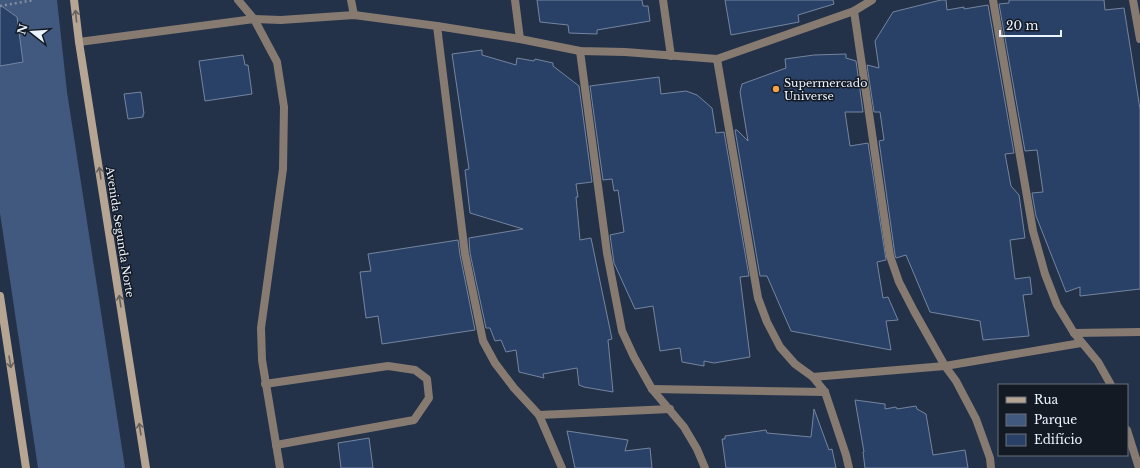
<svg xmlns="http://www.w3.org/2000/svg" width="1140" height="468" font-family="'Libre Baskerville',serif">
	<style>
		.park { fill: #42597f }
		.building { fill: #2a4167; stroke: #7485a0 }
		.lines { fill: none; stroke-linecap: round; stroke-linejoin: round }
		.path { stroke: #828e9f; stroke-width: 2.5; stroke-dasharray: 2 3; stroke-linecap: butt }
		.service { stroke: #877b71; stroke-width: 8 }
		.minor { stroke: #877b71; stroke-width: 8 }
		.tertiary { stroke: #877b71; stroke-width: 8 }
		.secondary { stroke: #b7a594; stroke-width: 8 }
		.oneway { stroke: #66605c }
		.poi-dot { fill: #f6a248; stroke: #141a24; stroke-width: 1.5 }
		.labels { text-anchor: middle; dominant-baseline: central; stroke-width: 3; stroke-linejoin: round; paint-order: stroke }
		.poi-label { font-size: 11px; fill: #ebf3ff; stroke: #141a24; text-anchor: start }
		.street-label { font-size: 11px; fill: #ebf3ff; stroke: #141a24 }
	</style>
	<rect width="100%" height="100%" fill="#243249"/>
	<polygon class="park" points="0,0 57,0 67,92 125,468 38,468 0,213"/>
	<g class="building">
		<polygon points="537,0 642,0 643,6 648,6 650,21 597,30 597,34 569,33 568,25 540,22"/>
		<polygon points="725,0 833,0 834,4 798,15 799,22 731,35"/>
		<polygon points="941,0 946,0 947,10 964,7 964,9 988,5 1014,153 1005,154 1011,186 1019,195 1025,238 1010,240 1015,279 1030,277 1032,294 1023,295 1029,336 983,340 980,321 930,312 906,255 896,258 895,255 879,141 884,140 880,112 874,112 867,65 879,68 875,41 893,12"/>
		<polygon points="1009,0 1104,0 1105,10 1124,8 1140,109 1140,289 1080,296 1080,287 1066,292 1036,216 1032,193 1043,192 1037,150 1025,151 999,4 1009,3"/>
		<polygon points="0,5 17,17 23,62 0,66"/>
		<polygon points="482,50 482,55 516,65 517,58 534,61 535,59 553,63 553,66 579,86 592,182 576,184 578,197 576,197 580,240 591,238 612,339 608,340 613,392 584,387 579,385 577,368 543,374 544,378 519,372 516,350 506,352 501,340 495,341 490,328 486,328 470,253 469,238 523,229 470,213 465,170 469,169 452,54"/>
		<polygon points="846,54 846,58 856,61 863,112 845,112 850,146 868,143 886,260 877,262 883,298 888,297 898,320 886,321 891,350 791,331 767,276 760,276 735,130 737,130 748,141 740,92 742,84 786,68 785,59 814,55"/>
		<polygon points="243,55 245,65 248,65 252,94 205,101 199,61"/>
		<polygon points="659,77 661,94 686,91 697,95 712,108 716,133 724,132 749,276 740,277 750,357 714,363 704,361 704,366 682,362 680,348 660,351 653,306 635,309 614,263 610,235 624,232 618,190 614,191 612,179 603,180 590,86"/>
		<polygon points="141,92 144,114 143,114 143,117 128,119 124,94"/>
		<polygon points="458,240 460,255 475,330 382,344 378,316 366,318 360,272 371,271 368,254"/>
		<polygon points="855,400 885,404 885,409 896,407 897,409 916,406 917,409 926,414 933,455 965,450 968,468 865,468 863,452 864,452"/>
		<polygon points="814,409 829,450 832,449 836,468 726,468 722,439 725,439 725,436 766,430 767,433 811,437"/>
		<polygon points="567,431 628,440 625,451 650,448 652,468 575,468"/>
		<polygon points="369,438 373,468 341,468 338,443"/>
	</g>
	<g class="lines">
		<polyline class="path" points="0,6 34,0"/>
		<polyline class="service" points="265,384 388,366 415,370 427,379 429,398 414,420 276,445"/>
		<g class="minor">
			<polyline points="238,0 254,19 277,62 284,107 283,169 261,328 262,360 280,468"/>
			<polyline points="351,0 354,15"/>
			<polyline points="515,0 520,39"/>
			<polyline points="663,0 671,56"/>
			<polyline points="993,0 1033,231 1045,274 1057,305 1074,333 1098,362 1111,385"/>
			<polyline points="1133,0 1140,39"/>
			<polyline points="854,11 890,256 899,282 914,311 945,366 956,381 976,419 990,458 991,468"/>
			<polyline points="437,26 465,254 483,341 495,363 514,388 539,415 562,468"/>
			<polyline points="580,51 607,253 622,331 634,357 652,389 684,427 697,449 705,468"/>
			<polyline points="717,59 758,298 767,322 780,347 795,364 813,377 825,392 846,455 849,468"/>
			<polyline points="1074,333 1140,332"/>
			<polyline points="813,377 945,366 1081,343"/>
			<polyline points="652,389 825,392"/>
			<polyline points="539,415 670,409"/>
			<polyline points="1127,430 1139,468"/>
		</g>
		<polyline class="tertiary" points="79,42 254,19 281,20 354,15 437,26 520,39 580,51 625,52 717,59 854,11 872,0"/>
		<g class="secondary">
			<polyline points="74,0 79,42 146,468"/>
			<polyline points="0,296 26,468"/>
		</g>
	</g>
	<defs><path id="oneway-shaft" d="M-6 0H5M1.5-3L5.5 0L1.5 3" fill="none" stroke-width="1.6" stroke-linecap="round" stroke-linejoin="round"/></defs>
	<g class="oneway">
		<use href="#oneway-shaft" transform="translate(76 16) rotate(-96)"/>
		<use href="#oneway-shaft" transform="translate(100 173) rotate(-99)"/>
		<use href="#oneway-shaft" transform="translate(120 301) rotate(-99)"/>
		<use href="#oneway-shaft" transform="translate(10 362) rotate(81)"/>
		<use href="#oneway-shaft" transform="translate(140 429) rotate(-99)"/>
	</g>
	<circle class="poi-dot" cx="776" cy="89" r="4"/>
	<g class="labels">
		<g class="poi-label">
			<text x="784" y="83">Supermercado<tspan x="784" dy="13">Universe</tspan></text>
		</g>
		<g class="street-label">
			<text transform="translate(120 232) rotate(81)">Avenida Segunda Norte</text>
		</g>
	</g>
	<rect x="998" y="384" width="130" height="72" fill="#141a24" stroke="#6a717c"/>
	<rect x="1006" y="397" width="20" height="6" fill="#b7a594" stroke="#6a717c"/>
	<text x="1034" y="404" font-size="12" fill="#ebf3ff">Rua</text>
	<rect x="1006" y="414" width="20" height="12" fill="#42597f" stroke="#6a717c"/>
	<text x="1034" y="424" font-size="12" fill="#ebf3ff">Parque</text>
	<rect x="1006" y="434" width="20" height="12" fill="#2a4167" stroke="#6a717c"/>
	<text x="1034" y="444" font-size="12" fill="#ebf3ff">Edifício</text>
	<g transform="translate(32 32) rotate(287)" stroke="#141a24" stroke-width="3" paint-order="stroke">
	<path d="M0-3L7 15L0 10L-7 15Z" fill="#ebf3ff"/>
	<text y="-6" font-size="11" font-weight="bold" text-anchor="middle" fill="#ebf3ff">N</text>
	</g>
	<path d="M1000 30v6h61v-6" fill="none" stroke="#ebf3ff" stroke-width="2"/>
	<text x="1006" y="30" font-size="12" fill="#ebf3ff" stroke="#141a24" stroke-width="3" paint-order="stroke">20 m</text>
</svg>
